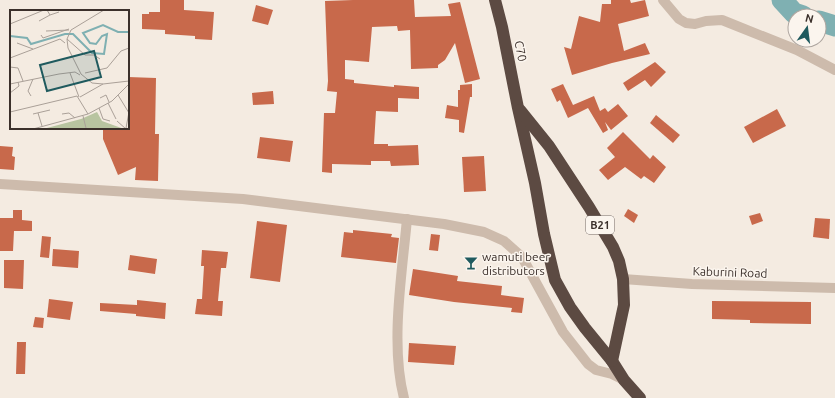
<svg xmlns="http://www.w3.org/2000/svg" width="835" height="398" font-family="Ubuntu,sans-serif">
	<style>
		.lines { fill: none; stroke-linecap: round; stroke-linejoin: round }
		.river { stroke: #7fb0b2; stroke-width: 21 }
		.building { fill: #c8694b }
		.street { stroke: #cdbbac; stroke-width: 10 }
		.highway { stroke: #5c4a42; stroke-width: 12 }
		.labels { text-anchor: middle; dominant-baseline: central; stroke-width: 3; stroke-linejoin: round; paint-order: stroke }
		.shield { fill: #fbf5ee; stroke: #756b66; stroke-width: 1 }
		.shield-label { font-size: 11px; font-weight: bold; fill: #3b302b }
		.street-label { font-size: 12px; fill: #3b302b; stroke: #fbf5ee }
		.poi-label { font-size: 12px; fill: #3b302b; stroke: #fbf5ee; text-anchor: start }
		.inset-river { fill: none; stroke: #7fb0b2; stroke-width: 2 }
		.inset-road { fill: none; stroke: #aaa098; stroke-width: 1 }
		.view { fill: #1f5a5e; fill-opacity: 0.15; stroke: #1f5a5e; stroke-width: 2 }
		.inset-edge { fill: none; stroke: #3b302b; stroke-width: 2 }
	</style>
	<rect width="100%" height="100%" fill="#f4ebe1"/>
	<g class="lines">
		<g class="river">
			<polyline points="782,0 794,13 803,16"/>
			<polyline points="819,21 835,26"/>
		</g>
	</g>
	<g class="building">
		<polygon points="160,0 184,0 184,10 214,12 212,40 195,39 195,36 165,34 165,30 142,29 142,14 149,14 149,12 160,12"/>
		<polygon points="353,0 414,0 415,17 451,16 448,4 460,2 480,79 465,83 455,43 445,60 438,65 438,68 411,69 410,30 398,31 397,26 372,27 369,62 345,60 345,79 354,80 354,83 394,87 394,85 419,87 419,99 398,98 398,112 376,111 374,144 388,144 388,146 418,145 419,165 391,166 390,161 371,161 371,165 332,164 332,173 322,172 324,113 335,113 337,92 327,91 328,81 325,1"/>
		<polygon points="611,0 630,0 631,3 645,0 649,16 618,24 624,51 645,43 650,54 612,63 572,75 564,47 571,49 579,16 600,22 602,4 611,4"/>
		<polygon points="256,5 273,10 268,25 252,21"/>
		<polygon points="655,62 666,72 651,87 645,80 628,91 623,83"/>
		<polygon points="128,77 156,78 155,134 159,134 158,181 135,180 136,167 118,175 103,139 103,128 128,128"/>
		<polygon points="472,84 472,97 470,97 464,133 459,132 459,120 445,118 447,105 458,107 458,90 460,90 460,85"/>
		<polygon points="563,84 573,105 594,96 600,111 605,108 608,112 618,104 628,116 611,130 605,122 608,130 603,133 588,108 568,118 560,100 557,102 551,89"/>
		<polygon points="273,91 274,104 253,105 252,93"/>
		<polygon points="777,109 786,126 753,143 744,127"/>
		<polygon points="656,115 680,135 673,143 650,123"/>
		<polygon points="623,132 650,159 653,155 666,167 654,183 644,176 641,179 625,167 608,180 599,170 615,157 607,148"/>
		<polygon points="260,137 293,141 290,162 257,158"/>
		<polygon points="0,146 13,147 12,156 15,157 14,170 0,169"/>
		<polygon points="484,156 486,191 464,192 462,157"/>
		<polygon points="628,209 638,215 634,223 624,216"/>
		<polygon points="13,210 22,210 22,220 32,221 32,231 14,231 13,251 0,251 0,218 13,218"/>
		<polygon points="760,213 763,221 752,225 749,216"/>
		<polygon points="815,218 830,219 829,239 813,237"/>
		<polygon points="257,221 287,225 280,282 250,278"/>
		<polygon points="353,230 392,234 391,237 399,238 396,263 341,257 344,232 353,233"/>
		<polygon points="431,234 440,235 438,251 429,250"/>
		<polygon points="42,236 51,237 49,258 40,257"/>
		<polygon points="53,249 79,251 78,268 52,266"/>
		<polygon points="202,250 228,252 226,268 221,268 218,301 223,301 222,316 195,314 197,299 202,299 204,266 201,266"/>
		<polygon points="130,255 157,259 155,274 128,270"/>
		<polygon points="4,260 24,260 23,289 4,288"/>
		<polygon points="413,269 458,276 457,281 502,286 501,295 524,298 522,313 511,312 512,308 454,302 409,295"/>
		<polygon points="49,299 73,302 70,320 47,317"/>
		<polygon points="137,300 166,303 165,319 136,316 136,314 100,311 100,303 137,305"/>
		<polygon points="712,301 811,302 811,324 750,323 750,320 712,319"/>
		<polygon points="35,317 44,318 43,328 33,327"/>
		<polygon points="17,342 26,342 25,374 16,374"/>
		<polygon points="409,343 456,346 454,365 408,362"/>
	</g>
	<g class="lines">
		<g class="street">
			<polyline points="663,0 679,19 686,23 695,24 706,21 722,20 797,50 835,70"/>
			<polyline points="0,184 243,199 444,224 484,232 504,241 522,257 563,332 588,364 596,370 612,374 624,380"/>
			<polyline points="623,279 692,284 835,288"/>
			<path d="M404 398C390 345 402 274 407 219"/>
		</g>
		<g class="highway">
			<polyline points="495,0 502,27 518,108 535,183 544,234 555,280 570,307 585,328 612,361 624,380 640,398"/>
			<polyline points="520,110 549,146 589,207 613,247 619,261 623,279 624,305 612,361"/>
		</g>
	</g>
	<defs>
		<g id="bar-bare" transform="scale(1.08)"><path d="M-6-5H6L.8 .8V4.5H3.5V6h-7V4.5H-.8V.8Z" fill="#1f5a5e" stroke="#fbf5ee" stroke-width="2.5" paint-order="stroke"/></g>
	</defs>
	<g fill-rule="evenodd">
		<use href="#bar-bare" x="471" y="263"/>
	</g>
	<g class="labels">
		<rect class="shield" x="586" y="216" width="28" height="18" rx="3"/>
		<g class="shield-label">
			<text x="600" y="225">B21</text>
		</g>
		<g class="street-label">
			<text transform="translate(521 51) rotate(79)">C70</text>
			<text transform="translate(730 272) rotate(2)">Kaburini Road</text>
		</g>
		<g class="poi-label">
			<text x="482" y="256">wamuti beer<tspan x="482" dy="14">distributors</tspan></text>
		</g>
	</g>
	<g transform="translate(10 10)">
		<rect width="119" height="119" fill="#f4ebe1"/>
		<path d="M87 102 92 111 114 119H33L71 109Z" fill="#b8c4a0"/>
		<path class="inset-river" d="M0 26 17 28 21 34 55 24H63L82 43 94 44 97 24 92 26 86 34 80 33 73 23 93 15 108 22H119"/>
		<path class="inset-road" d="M37 0 40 5 49 2M94 0 61 20 57 29 58 38 71 64 82 73 93 74 119 71M29 11 40 5M0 14 34 0M36 21 59 20M31 25 33 28 59 19M57 29 75 45H84L90 49M7 33 23 39M0 48 50 29 55 33M0 57 8 58 13 71M60 63 69 87M75 63 97 58 111 41 119 38M0 74 49 64 65 62 70 65M0 83 9 76 8 72M108 85 119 103M21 86 18 81 23 69M70 87 93 74M90 88 96 85 99 92M98 93 106 109M89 98 93 109 100 111M0 102 67 86 78 104M28 103 32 116M23 104 40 100M52 104 59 103 65 108M73 106 76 118M107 111 116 119M23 119 78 104 102 91 119 74M118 119 116 118 119 102"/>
		<path class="view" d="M84 41 91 67 37 81 30 55Z"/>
		<rect width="119" height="119" class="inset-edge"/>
	</g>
	<g transform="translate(807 28) rotate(14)"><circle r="19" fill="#fbf5ee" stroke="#aea6a0"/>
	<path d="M0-3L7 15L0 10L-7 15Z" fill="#1f5a5e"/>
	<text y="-6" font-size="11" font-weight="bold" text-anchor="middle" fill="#3b302b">N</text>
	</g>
</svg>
